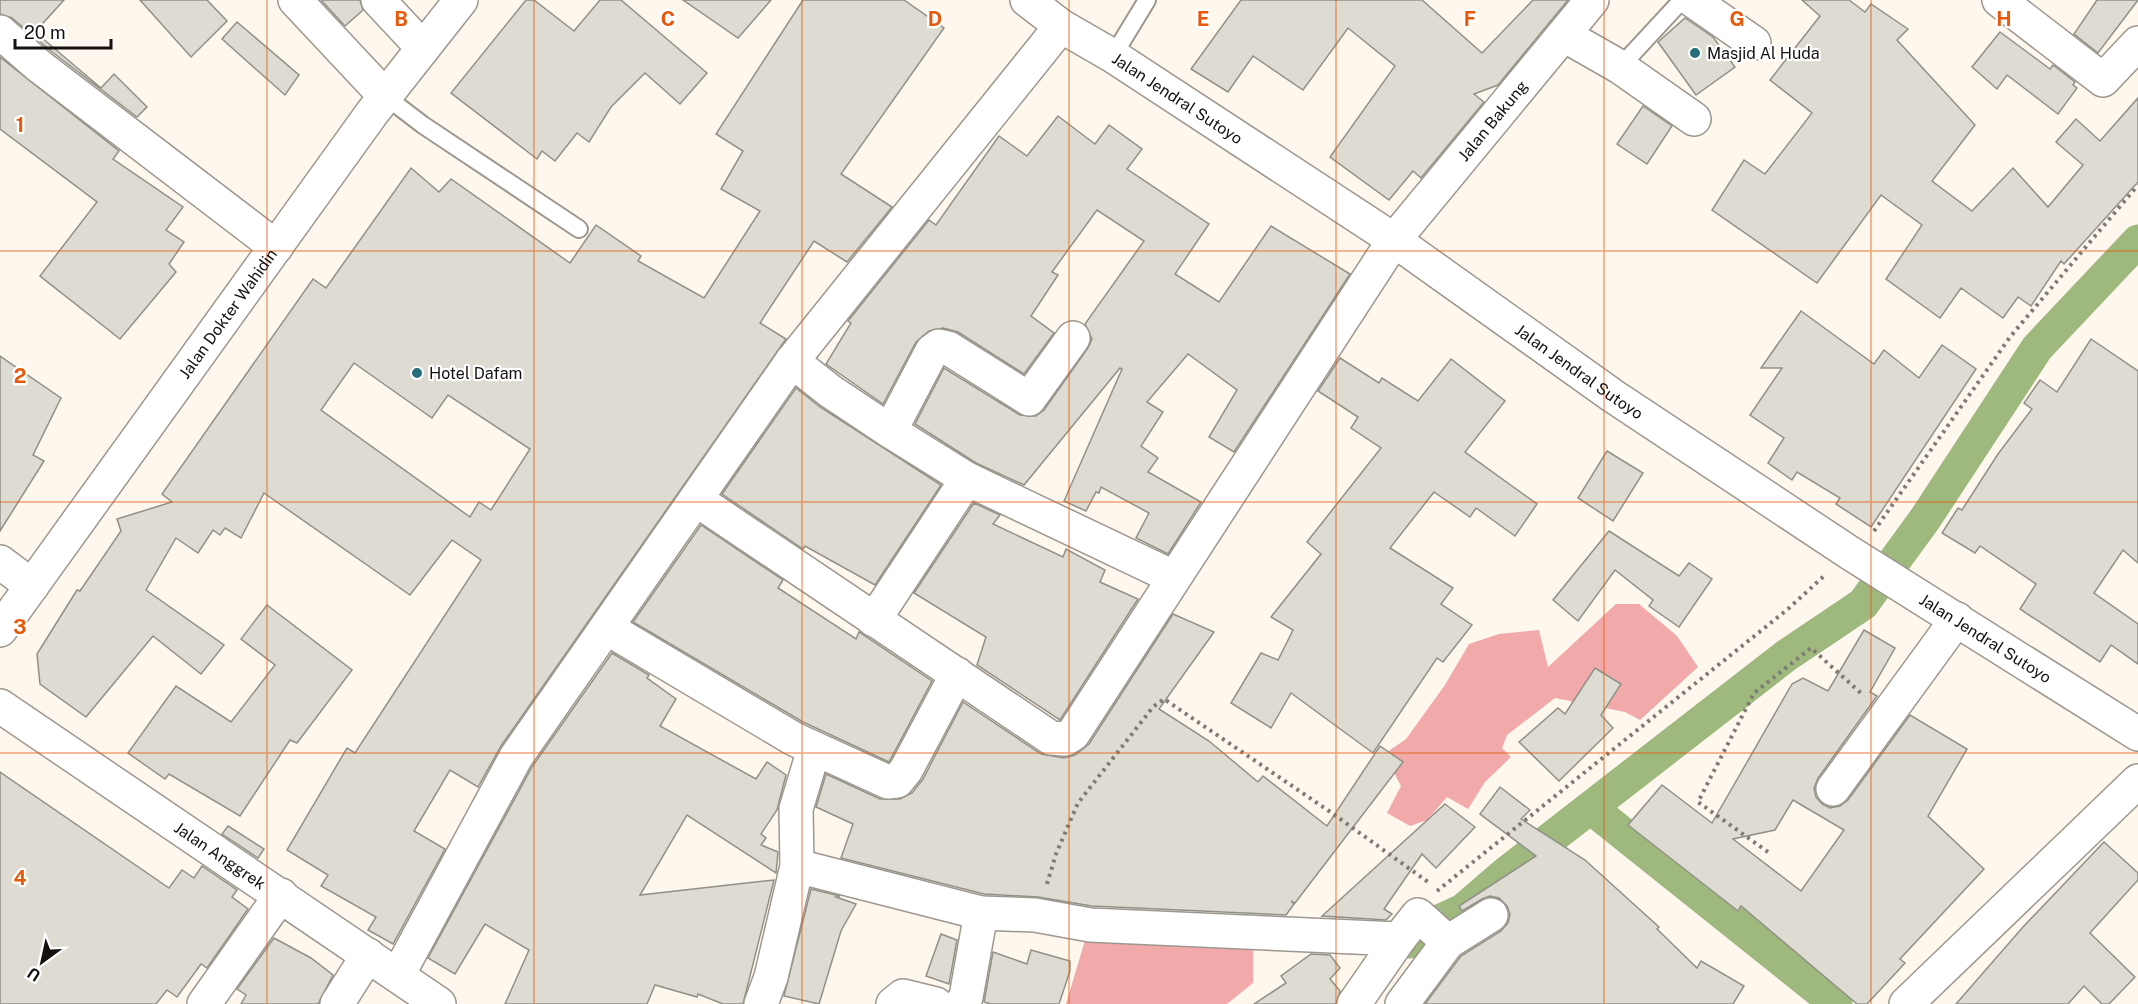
<svg xmlns="http://www.w3.org/2000/svg" width="2138" height="1004" font-family="'Public Sans',sans-serif">
	<style>
		.forest { fill: #f2a9a9 }
		.lines { fill: none; stroke-linecap: round; stroke-linejoin: round }
		.canal { stroke: #9eb87d; stroke-width: 33 }
		.building { fill: #dedcd2; stroke: #919087; stroke-width: 1.5; fill-rule: evenodd }
		.service-casing { stroke: #9d978f; stroke-width: 20 }
		.minor-casing { stroke: #9d978f; stroke-width: 36 }
		.tertiary-casing { stroke: #9d978f; stroke-width: 36 }
		.path { stroke: #7f7a74; stroke-width: 4; stroke-dasharray: 3 4.5; stroke-linecap: butt }
		.service { stroke: #fff; stroke-width: 16 }
		.minor { stroke: #fff; stroke-width: 33 }
		.tertiary { stroke: #fff; stroke-width: 33 }
		.grid { fill: none; stroke: #e8590c; stroke-width: 1.5; stroke-opacity: 0.55 }
		.poi-dot { fill: #256e79; stroke: #fff; stroke-width: 2 }
		.labels { text-anchor: middle; dominant-baseline: central; stroke-width: 4.5; stroke-linejoin: round; paint-order: stroke }
		.poi-label { font-size: 16px; fill: #14110e; stroke: #fff; text-anchor: start }
		.street-label { font-size: 16px; fill: #14110e; stroke: #fff }
		.grid-label { font-size: 20px; text-anchor: middle; font-weight: bold; fill: #e8590c; stroke: #fff; stroke-width: 4.5; stroke-linejoin: round; paint-order: stroke }
	</style>
	<rect width="100%" height="100%" fill="#fef7ee"/>
	<g class="forest">
		<polygon points="1616,604 1639,604 1677,636 1698,667 1640,720 1625,712 1555,698 1507,735 1502,748 1511,757 1485,782 1468,809 1447,797 1427,820 1410,826 1387,813 1401,786 1390,765 1377,759 1406,739 1445,685 1469,644 1499,634 1539,630 1548,667"/>
		<polygon points="1253,931 1253,983 1227,1004 1066,1004 1086,937"/>
	</g>
	<g class="lines">
		<g class="canal">
			<polyline points="1591,808 1836,1004"/>
			<polyline points="1410,942 1417,931 1463,910 1506,873 1787,655 1863,604 1925,519 2037,348 2138,241"/>
		</g>
	</g>
	<g class="building">
		<polygon points="0,0 64,0 35,32 101,88 114,74 147,107 137,117 51,51 12,18 0,14"/>
		<polygon points="140,0 207,0 227,21 191,57"/>
		<polygon points="321,0 360,0 363,10 345,26"/>
		<polygon points="526,0 534,0 574,31 600,0 621,0 707,73 680,104 645,73 611,107 589,142 577,133 555,161 542,151 537,159 451,93"/>
		<polygon points="683,0 771,0 738,38"/>
		<path d="M803 0H904L944 28 841 174 892 207 847 262 814 241 760 323 786 339 501 746 478 787 450 770 414 831 445 849 393 944 368 930 376 917 321 886 328 875 287 850 347 748 355 753 481 560 452 540 410 595 264 493 241 538 225 528 220 535 213 530 198 553 176 538 146 590 224 645 201 674 153 636 86 717 40 684 37 654 77 590 80 591 121 531 117 519 172 502 162 494 313 279 326 288 411 168 439 192 451 179 570 263 596 225 641 256 638 261 704 298 760 211 721 189 743 151 716 134ZM354 363 432 418 448 395 530 449 491 510 479 502 470 517 321 410Z"/>
		<polygon points="1241,0 1422,0 1482,53 1533,0 1568,0 1498,85 1474,94 1484,102 1421,178 1413,171 1389,200 1330,157 1395,66 1348,28 1303,90 1253,56 1228,92 1191,69"/>
		<polygon points="1802,0 1849,0 1865,12 1871,4 1908,29 1897,40 1975,125 1932,181 1972,211 2013,168 2048,207 2083,165 2056,142 2076,119 2100,141 2138,98 2138,182 2064,264 2061,261 2031,306 2018,297 2003,318 1961,288 1940,318 1886,279 1922,225 1881,195 1817,283 1712,210 1744,160 1765,174 1812,113 1770,80 1820,16"/>
		<polygon points="2097,0 2138,0 2098,53 2074,34"/>
		<polygon points="1685,18 1713,37 1735,67 1696,95 1658,42"/>
		<polygon points="237,22 299,75 285,95 222,39"/>
		<polygon points="2000,32 2050,69 2053,65 2075,82 2073,85 2077,88 2058,114 2007,75 1997,89 1972,67"/>
		<polygon points="0,57 119,151 113,159 183,207 166,230 184,242 169,264 176,272 120,339 40,276 97,202 0,129"/>
		<polygon points="1643,106 1672,126 1647,164 1617,144"/>
		<polygon points="1058,116 1095,144 1109,125 1142,149 1127,169 1209,224 1175,274 1219,302 1271,226 1350,274 1234,452 1209,437 1237,390 1188,354 1147,402 1163,412 1141,446 1158,458 1148,472 1201,502 1168,554 1136,538 1149,513 1101,487 1099,493 1096,492 1086,511 1064,501 1122,369 1120,368 1024,485 976,463 915,424 944,368 1020,415 1036,416 1044,410 1088,348 1092,339 1085,324 1144,241 1097,210 1052,272 1058,275 1031,316 1054,333 1024,374 958,332 943,328 929,331 916,342 883,404 826,364 851,323 848,321 929,220 936,225 999,136 1027,156"/>
		<polygon points="1801,311 1874,364 1884,350 1919,378 1942,345 1976,369 1871,527 1836,504 1840,498 1797,472 1792,480 1768,463 1784,438 1750,415 1782,368 1761,368"/>
		<polygon points="2091,339 2138,371 2138,563 2123,550 2094,593 2138,624 2138,664 2111,645 2100,662 2020,609 2036,584 1980,546 1975,553 1942,533 1958,508 1962,510 1998,454 2032,409 2024,403 2040,380 2057,392"/>
		<polygon points="0,356 61,398 33,455 44,461 0,531"/>
		<polygon points="1340,358 1379,383 1382,378 1418,401 1451,359 1505,401 1465,452 1537,504 1515,536 1476,508 1470,517 1434,492 1390,548 1453,588 1441,604 1472,625 1443,662 1437,658 1373,753 1291,693 1271,728 1231,703 1261,653 1278,660 1293,630 1271,617 1321,554 1307,542 1381,448 1351,428 1358,417 1318,391"/>
		<polygon points="796,388 820,407 941,485 875,585 805,546 803,549 722,494"/>
		<polygon points="1607,451 1643,473 1613,521 1578,498"/>
		<polygon points="974,503 1000,515 993,524 1063,557 1066,549 1105,570 1100,582 1138,599 1060,720 977,665 986,637 914,593"/>
		<polygon points="701,525 783,580 778,588 856,639 859,632 932,681 889,762 803,722 633,622"/>
		<polygon points="1609,531 1679,576 1689,563 1712,579 1679,627 1649,606 1653,600 1615,570 1578,621 1553,600"/>
		<polygon points="267,605 352,670 297,743 290,740 240,816 169,774 165,779 128,753 176,686 231,722 275,665 241,639"/>
		<polygon points="1173,614 1214,632 1159,709 1209,741 1258,782 1263,776 1327,826 1380,746 1403,762 1295,903 1291,901 1294,904 1286,915 1092,906 1038,897 984,894 841,858 853,824 816,807 826,774 880,799 900,799 912,793 923,779 963,702 1041,754 1064,758 1075,755 1089,744"/>
		<path d="M1864 630 1895 648 1870 692 1877 696 1818 778 1814 788 1816 797 1822 804 1830 808 1840 806 1848 800 1910 715 1967 749 1928 816 1984 869 1900 959 1905 963 1867 1004H1857L1741 906 1738 911 1628 825 1662 785 1712 823 1792 684 1803 678 1828 691ZM1793 800 1844 830 1801 891 1733 839 1775 830Z"/>
		<polygon points="612,653 649,675 647,678 676,699 660,726 756,779 767,762 786,775 777,810 761,834 766,838 761,845 778,852 776,873 687,815 640,895 774,880 743,1004 723,1004 698,994 697,997 655,985 647,1004 505,1004 529,950 485,924 455,974 428,958 532,767"/>
		<polygon points="1595,668 1621,684 1601,715 1613,728 1559,781 1519,742 1558,708 1565,714"/>
		<polygon points="0,772 169,888 182,870 194,878 202,866 237,890 232,897 248,909 207,968 201,964 177,997 167,990 156,1004 0,1004"/>
		<polygon points="1500,787 1530,810 1521,819 1585,860 1659,927 1657,929 1697,968 1701,961 1744,986 1733,1004 1425,1004 1461,956 1501,931 1508,923 1510,914 1507,906 1499,898 1490,896 1482,899 1462,911 1459,906 1536,856 1480,814"/>
		<polygon points="1445,804 1475,827 1436,868 1422,854 1384,909 1392,914 1386,920 1322,916"/>
		<polygon points="228,826 264,849 258,858 222,834"/>
		<polygon points="2104,842 2138,873 2138,880 2090,933 2135,977 2109,1004 2102,1004 2084,986 2068,1004 1956,1004 2023,927"/>
		<polygon points="811,889 840,896 836,897 856,904 841,931 819,1004 784,996"/>
		<polygon points="941,934 957,940 949,984 926,976"/>
		<polygon points="274,938 311,958 333,975 318,1004 241,1004 246,995 237,989"/>
		<polygon points="1031,950 1070,961 1070,971 1059,1004 991,1004 984,1002 993,952 1027,964"/>
		<polygon points="1311,954 1330,955 1340,968 1330,979 1340,991 1336,1004 1254,1004 1286,983 1281,976"/>
	</g>
	<g class="lines">
		<g class="service-casing">
			<g id="service">
				<polyline points="1113,56 1147,0"/>
				<polyline points="1620,67 1682,0"/>
				<polyline points="385,96 423,125 579,229"/>
			</g>
		</g>
		<g class="minor-casing">
			<g id="minor">
				<polyline points="295,0 385,96"/>
				<polyline points="378,0 423,48"/>
				<polyline points="1692,0 1754,43"/>
				<polyline points="1999,0 2103,80 2138,43"/>
				<polyline points="0,32 39,66 276,247"/>
				<polyline points="1564,35 1620,67 1694,119"/>
				<polyline points="792,361 830,391 890,431 932,351 939,346 948,348 1029,399 1073,338"/>
				<polyline points="890,431 967,479 1173,577"/>
				<path id="s1" d="M697 500 1051 738 1065 739 1073 734 1394 240 1592 0"/>
				<polyline points="0,562 32,586"/>
				<polyline points="874,620 967,479"/>
				<polyline points="607,628 794,739 888,782 897,781 906,770 957,674"/>
				<path id="s2" d="M0 706 439 1004"/>
				<polyline points="1833,789 1957,619"/>
				<polyline points="797,866 796,809 814,749"/>
				<polyline points="1399,939 1418,915 1448,942"/>
				<polyline points="398,975 516,757 792,361 1061,26"/>
				<polyline points="204,1004 281,895"/>
				<polyline points="337,1004 368,955"/>
				<polyline points="761,1004 771,977 797,866 981,913"/>
				<polyline points="893,1004 903,996 936,1004"/>
				<polyline points="961,1004 966,997 981,913 1035,915 1090,925 1399,939 1354,1004"/>
				<polyline points="1402,1004 1448,942 1491,915"/>
				<polyline points="1906,1004 2138,781"/>
			</g>
		</g>
		<g class="tertiary-casing">
			<g id="tertiary">
				<path id="s3" d="M1027 0 1061 26 1113 56 1394 240 1613 396 1850 553 2138 734"/>
				<path id="s4" d="M0 630 372 113 461 0"/>
			</g>
		</g>
		<g class="path">
			<polyline points="1874,531 2010,337 2138,185"/>
			<polyline points="1768,852 1698,802 1754,693 1811,648 1863,695"/>
			<polyline points="1047,884 1056,854 1078,803 1153,707 1164,699 1329,811 1428,882"/>
			<polyline points="1437,891 1788,609 1824,576"/>
		</g>
		<use href="#service" class="service"/>
		<use href="#minor" class="minor"/>
		<use href="#tertiary" class="tertiary"/>
	</g>
	<path class="grid" d="M267 0V1004M534 0V1004M802 0V1004M1069 0V1004M1336 0V1004M1604 0V1004M1871 0V1004M0 251H2138M0 502H2138M0 753H2138"/>
	<g class="poi-dot">
		<circle cx="1695" cy="53" r="6"/>
		<circle cx="417" cy="373" r="6"/>
	</g>
	<g class="labels">
		<g class="poi-label">
			<text x="1707" y="53">Masjid Al Huda</text>
			<text x="429" y="373">Hotel Dafam</text>
		</g>
		<g class="street-label">
			<text stroke="none"><textPath href="#s3" startOffset="180">Jalan Jendral Sutoyo</textPath></text>
			<text stroke="none"><textPath href="#s1" startOffset="1194">Jalan Bakung</textPath></text>
			<text stroke="none"><textPath href="#s4" startOffset="390">Jalan Dokter Wahidin</textPath></text>
			<text stroke="none"><textPath href="#s3" startOffset="666">Jalan Jendral Sutoyo</textPath></text>
			<text stroke="none"><textPath href="#s3" startOffset="1152">Jalan Jendral Sutoyo</textPath></text>
			<text stroke="none"><textPath href="#s2" startOffset="266">Jalan Anggrek</textPath></text>
		</g>
	</g>
	<g class="grid-label">
		<text x="401" y="26">B</text>
		<text x="668" y="26">C</text>
		<text x="935" y="26">D</text>
		<text x="1203" y="26">E</text>
		<text x="1470" y="26">F</text>
		<text x="1737" y="26">G</text>
		<text x="2004" y="26">H</text>
		<text x="20" y="132">1</text>
		<text x="20" y="383">2</text>
		<text x="20" y="634">3</text>
		<text x="20" y="885">4</text>
	</g>
	<g transform="translate(42 962) rotate(213)" stroke="#ffffff" stroke-width="4.5" paint-order="stroke">
	<path d="M0-4.5L10 22L0 15L-10 22Z" fill="#14110e"/>
	<text y="-9" font-size="16" font-weight="bold" text-anchor="middle" fill="#14110e">U</text>
	</g>
	<path d="M15 39v9h96v-9" fill="none" stroke="#14110e" stroke-width="3"/>
	<text x="24" y="39" font-size="18" fill="#14110e" stroke="#ffffff" stroke-width="4.5" paint-order="stroke">20 m</text>
</svg>
